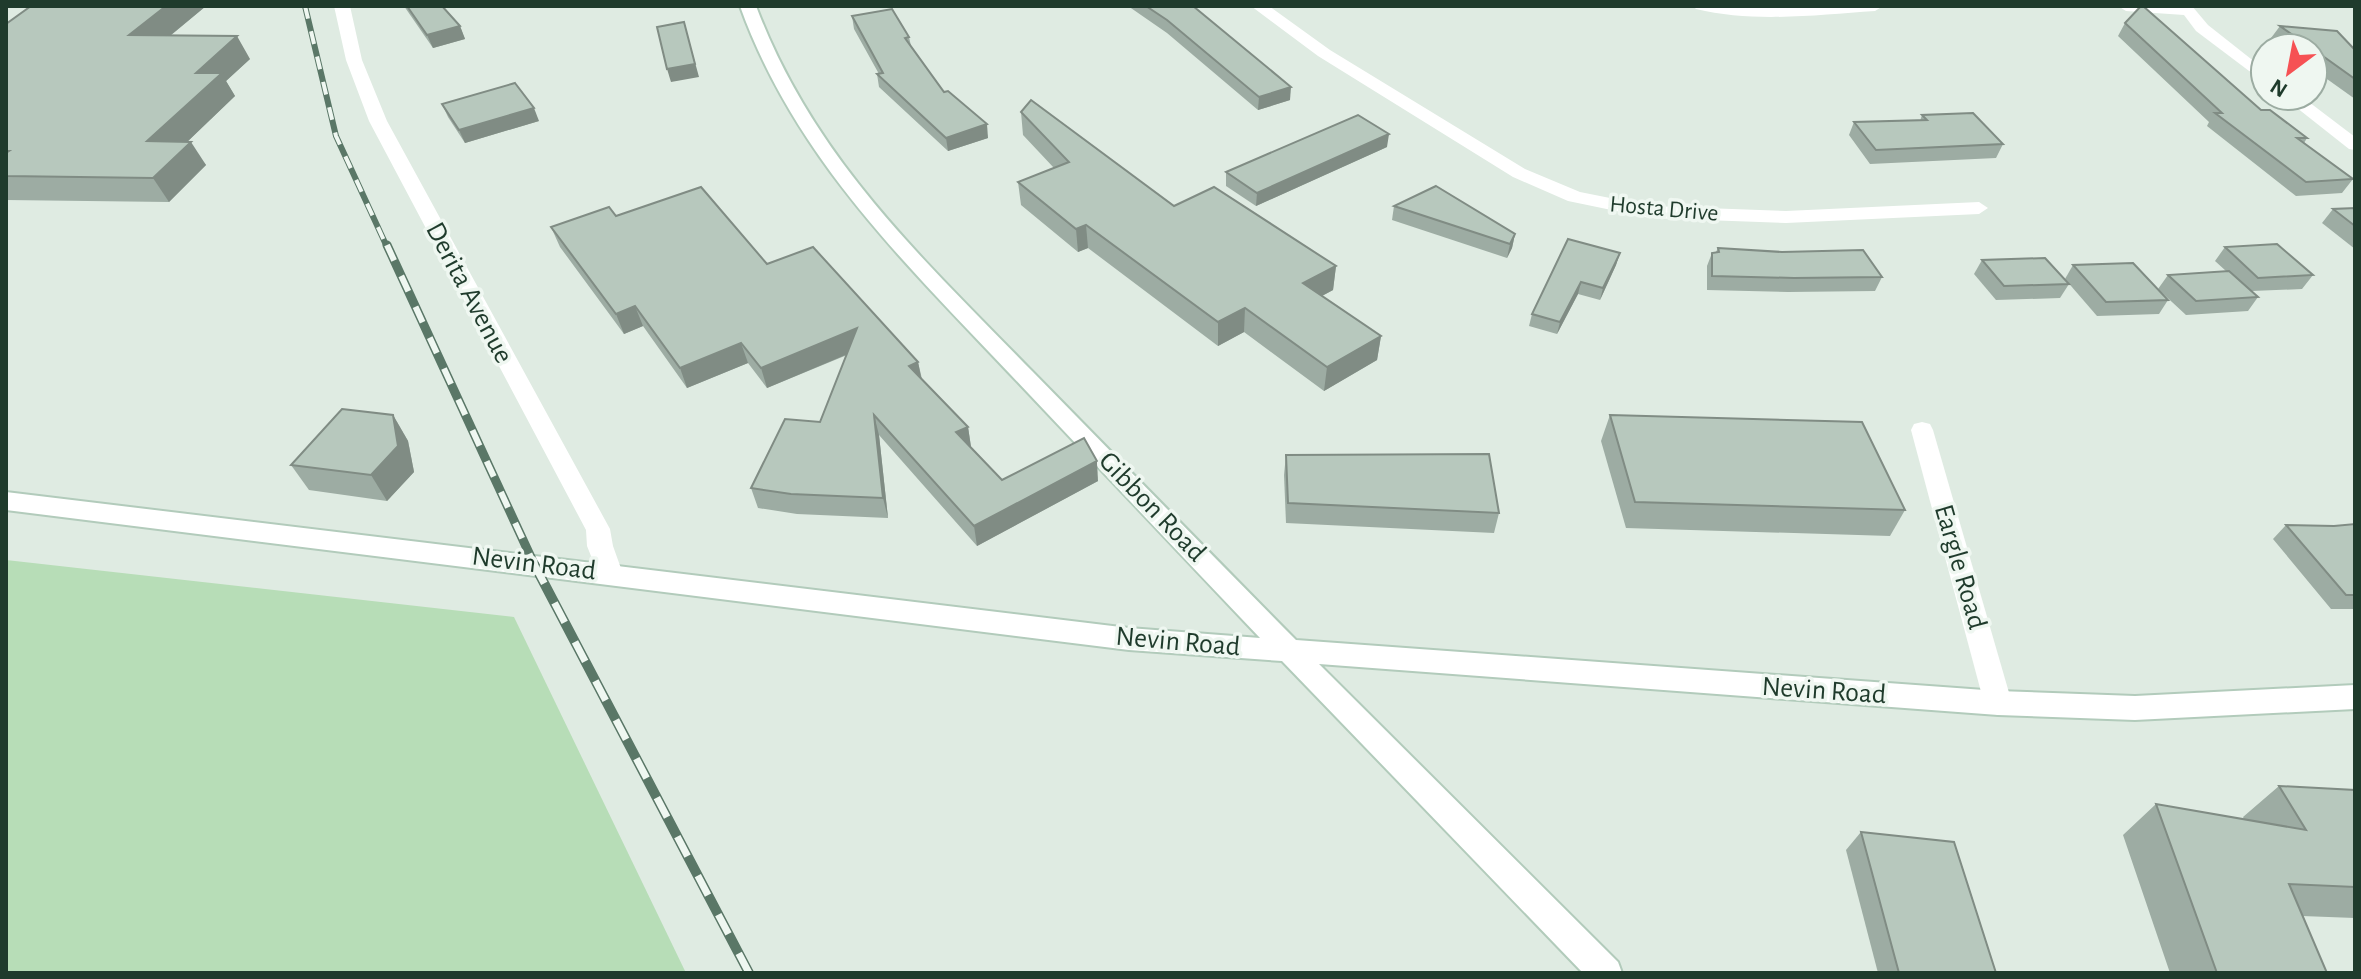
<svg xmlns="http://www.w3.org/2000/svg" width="2361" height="979" font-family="'Alegreya Sans',sans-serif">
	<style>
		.green { fill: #b7ddb7 }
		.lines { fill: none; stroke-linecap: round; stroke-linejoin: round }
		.secondary-casing { stroke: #b2cbbb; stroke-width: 4 }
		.minor { fill: #fff; fill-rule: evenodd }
		.secondary { fill: #fff; fill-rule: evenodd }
		.rail-far2-casing { stroke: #5a7767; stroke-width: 6 }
		.rail-far1-casing { stroke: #5a7767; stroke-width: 9 }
		.rail-casing { stroke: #5a7767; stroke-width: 10 }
		.rail-far2 { stroke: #eff7f1; stroke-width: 4; stroke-dasharray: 13; stroke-linecap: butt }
		.rail-far1 { stroke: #eff7f1; stroke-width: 6; stroke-dasharray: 17; stroke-linecap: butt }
		.rail { stroke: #eff7f1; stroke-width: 7; stroke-dasharray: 22; stroke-linecap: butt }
		.wall { fill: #9daca3 }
		.shaded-wall { fill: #808c84 }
		.building { fill: #b7c8bd; stroke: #808c84; stroke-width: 2 }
		.labels { text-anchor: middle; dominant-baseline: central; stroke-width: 7; stroke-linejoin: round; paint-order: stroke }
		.far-street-label { font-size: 24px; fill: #1f3b2c; stroke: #eff7f1 }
		.street-label { font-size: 28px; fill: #1f3b2c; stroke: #eff7f1 }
	</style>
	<rect width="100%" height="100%" fill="#dfebe2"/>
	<polygon class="green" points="6,560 514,617 686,973 6,973"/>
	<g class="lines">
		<g class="secondary-casing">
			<path id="secondary" d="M740 6H756C813 158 922 258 1032 371 1120 461 1208 551 1296 640L1998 691 2135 696 2355 685V709L2135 720 1998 715 1319 664 1618 962 1622 973H1583L1282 661 1129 650 6 510V492L1129 628 1260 638C1176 550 1093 462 1010 374 903 261 794 156 740 6Z"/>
		</g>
		<g class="minor">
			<polygon points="334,6 350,6 362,60 387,121 610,529 613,546 623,574 619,581 610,584 601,581 587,546 586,530 369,121 346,60"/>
			<polygon points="1251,6 1269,6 1330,50 1525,169 1580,192 1650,206 1786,211 1979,202 1988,208 1979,214 1786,223 1650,218 1568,201 1513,177 1318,56"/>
			<path d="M1693 6H1883L1875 11C1816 15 1753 23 1696 9Z"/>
			<polygon points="2118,6 2192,6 2208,25 2265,70 2265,83 2196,31 2184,15 2126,11"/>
			<polygon points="2282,96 2301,96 2355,137 2355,150 2349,149"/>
			<polygon points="1922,422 1930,424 1933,430 2012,703 2008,711 1998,715 1988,711 1984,703 1911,430 1914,424"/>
		</g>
		<use href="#secondary" class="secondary"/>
		<g class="rail-far2-casing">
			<polyline id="rail-far2" points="305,6 336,136 387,247"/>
		</g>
		<g class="rail-far1-casing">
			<polyline id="rail-far1" points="387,245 535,566"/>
		</g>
		<g class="rail-casing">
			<polyline id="rail" points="534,564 749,973"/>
		</g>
		<use href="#rail-far2" class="rail-far2"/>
		<use href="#rail-far1" class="rail-far1"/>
		<use href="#rail" class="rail"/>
	</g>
	<g class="wall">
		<polygon points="206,6 170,36 250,59 226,81 235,96 187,142 206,165 169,202 6,200 6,24"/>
		<polygon points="404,6 442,6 460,26 465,39 433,48"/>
		<polygon points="1128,6 1193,6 1290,100 1258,110 1167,33"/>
		<polygon points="852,16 909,37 911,46 944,92 988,138 948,151 879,87 877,74 879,74 854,29"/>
		<polygon points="2125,23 2261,110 2307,138 2304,143 2353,179 2342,193 2296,196 2207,126 2209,122 2118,36"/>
		<polygon points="2280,26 2355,50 2355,99 2313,69 2313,48 2285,48 2271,38"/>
		<polygon points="442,104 539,121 465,143 448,117"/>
		<polygon points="1021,112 1174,206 1336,266 1333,290 1322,296 1381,336 1377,360 1324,391 1244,332 1218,346 1088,248 1078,252 1021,205 1018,182 1054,168 1023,135"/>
		<polygon points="1922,115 2003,144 1996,158 1870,164 1849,135 1854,122 1920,121"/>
		<polygon points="1387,147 1256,206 1226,186 1226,172"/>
		<polygon points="1394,206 1515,234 1512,248 1507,258 1392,220"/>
		<polygon points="2355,208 2355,249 2322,223 2333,209"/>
		<polygon points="616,216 767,264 918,362 922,379 968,427 971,447 1002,480 1098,481 977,546 879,435 888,518 797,514 758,508 751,488 820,422 847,355 767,388 748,363 687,388 643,326 624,334 560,247 551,227"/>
		<polygon points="2225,247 2313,275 2302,289 2252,291 2258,297 2248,311 2186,315 2158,289 2168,275 2226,271 2215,261"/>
		<polygon points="1718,248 1882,277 1875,291 1788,292 1707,290 1707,266 1712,253 1716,252"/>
		<polygon points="1620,253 1616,265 1600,300 1578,294 1557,334 1529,326 1532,314"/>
		<polygon points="1982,260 2069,284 2060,298 1996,300 1974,274"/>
		<polygon points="2073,265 2168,300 2159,314 2097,316 2065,279"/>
		<polygon points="393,415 408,441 414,472 387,501 309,490 291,465"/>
		<polygon points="1610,415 1905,510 1890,536 1626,528 1601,441"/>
		<polygon points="1286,455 1499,513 1494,533 1286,523 1284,475"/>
		<polygon points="2355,524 2355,609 2331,609 2273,539 2286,525 2334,526"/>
		<polygon points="2279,786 2355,790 2355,918 2302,916 2327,973 2170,973 2123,835 2156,804 2244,819 2243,817"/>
		<polygon points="1861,832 1996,973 1878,973 1846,850"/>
	</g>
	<g class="shaded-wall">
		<polygon points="166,6 206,6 143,58 129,35"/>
		<polygon points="684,22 699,77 671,82 667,69"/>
		<polygon points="460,26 465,39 433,48 427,35"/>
		<polygon points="237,36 250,59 226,81 235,96 163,165 147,141 196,73"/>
		<polygon points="1291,87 1290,100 1258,110 1259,97"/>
		<polygon points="534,108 539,121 465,143 459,130"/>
		<polygon points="987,124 988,138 948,151 946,138"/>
		<polygon points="1389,134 1387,147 1256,206 1257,193"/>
		<polygon points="191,142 206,165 169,202 153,178"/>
		<polygon points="1086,225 1088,248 1078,252 1076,229"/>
		<polygon points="1515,234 1512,248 1507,258 1510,244"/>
		<polygon points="1620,253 1616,265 1600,300 1603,288"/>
		<polygon points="1336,266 1333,290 1301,307 1303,283"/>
		<polygon points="1581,282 1578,294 1557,334 1560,322"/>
		<polygon points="635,306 643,326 624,334 616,314"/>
		<polygon points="1245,308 1244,332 1218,346 1218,322"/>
		<polygon points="857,328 862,348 767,388 761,368"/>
		<polygon points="1381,336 1377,360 1324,391 1327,367"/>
		<polygon points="741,343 748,363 687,388 680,368"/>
		<polygon points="918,362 922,382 909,366"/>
		<polygon points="393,415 408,441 414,472 387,501 371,475"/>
		<polygon points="874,415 879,435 888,518 883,498"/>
		<polygon points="968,427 971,447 956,432"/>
		<polygon points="1097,461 1098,481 977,546 974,526"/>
	</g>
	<g class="building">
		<polygon points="31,6 166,6 129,35 237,36 196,73 222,73 147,141 191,142 153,178 6,176 6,153 9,151 6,151 6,24"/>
		<polygon points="407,6 442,6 460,26 427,35"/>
		<polygon points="1146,6 1193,6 1291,87 1259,97 1167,20"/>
		<polygon points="2141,6 2143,6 2261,110 2270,110 2307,138 2297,138 2353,179 2306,182 2215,113 2222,113 2125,23"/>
		<polygon points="892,9 909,37 905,38 944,92 948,91 987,124 946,138 877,74 883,73 852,16"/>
		<polygon points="684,22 695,64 667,69 657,27"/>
		<polygon points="2280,26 2337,31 2355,50 2355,79 2313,49 2313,48 2311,48"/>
		<polygon points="515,83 534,108 459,130 442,104"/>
		<polygon points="1031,100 1174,206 1214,187 1336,266 1303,283 1381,336 1327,367 1245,308 1218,322 1086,225 1076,229 1018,182 1069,162 1021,112"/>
		<polygon points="1973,113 2003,144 1876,150 1854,122 1927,120 1922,115"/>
		<polygon points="1358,115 1389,134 1257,193 1226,172"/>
		<polygon points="1436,186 1515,234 1510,244 1394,206"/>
		<polygon points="701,187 767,264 813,247 918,362 909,366 968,427 956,432 1002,480 1084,438 1097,461 974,526 874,415 883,498 791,494 751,488 785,419 820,422 857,328 761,368 741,343 680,368 635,306 616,314 551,227 609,207 616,216"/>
		<polygon points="2355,208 2355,226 2333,209"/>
		<polygon points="1568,239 1620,253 1603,288 1581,282 1560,322 1532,314"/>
		<polygon points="2277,244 2313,275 2258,278 2225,247"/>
		<polygon points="1718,248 1782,252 1863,250 1882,277 1794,278 1712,276 1712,253 1719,252"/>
		<polygon points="2045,258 2069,284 2004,286 1982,260"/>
		<polygon points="2133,263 2168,300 2106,302 2073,265"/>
		<polygon points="2229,271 2258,297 2196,301 2168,275"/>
		<polygon points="342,409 393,415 398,446 371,475 291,465"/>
		<polygon points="1610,415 1862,422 1905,510 1635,502"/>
		<polygon points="1489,454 1499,513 1288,503 1286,455"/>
		<polygon points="2355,524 2355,595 2346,595 2286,525 2334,526"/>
		<polygon points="2279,786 2355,790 2355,887 2289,884 2327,973 2217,973 2156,804 2306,830"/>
		<polygon points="1861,832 1954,842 1996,973 1899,973"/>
	</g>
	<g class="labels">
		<g class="far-street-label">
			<text transform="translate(1664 209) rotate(5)">Hosta Drive</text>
		</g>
		<g class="street-label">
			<text transform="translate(469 293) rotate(62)">Derita Avenue</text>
			<text transform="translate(1152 507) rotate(46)">Gibbon Road</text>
			<text transform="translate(534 564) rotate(7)">Nevin Road</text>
			<text transform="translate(1960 567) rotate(74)">Eargle Road</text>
			<text transform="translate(1178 642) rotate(5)">Nevin Road</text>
			<text transform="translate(1824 691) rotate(4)">Nevin Road</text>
		</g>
	</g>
	<rect width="2361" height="979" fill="none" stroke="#1f3b2c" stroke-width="16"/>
	<g transform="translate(2289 72) rotate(212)"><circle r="38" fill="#eff7f1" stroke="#9caca2" stroke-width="2"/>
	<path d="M0-6L14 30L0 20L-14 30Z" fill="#f65154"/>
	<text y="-12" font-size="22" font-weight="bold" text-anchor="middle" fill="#1f3b2c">N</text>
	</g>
</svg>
